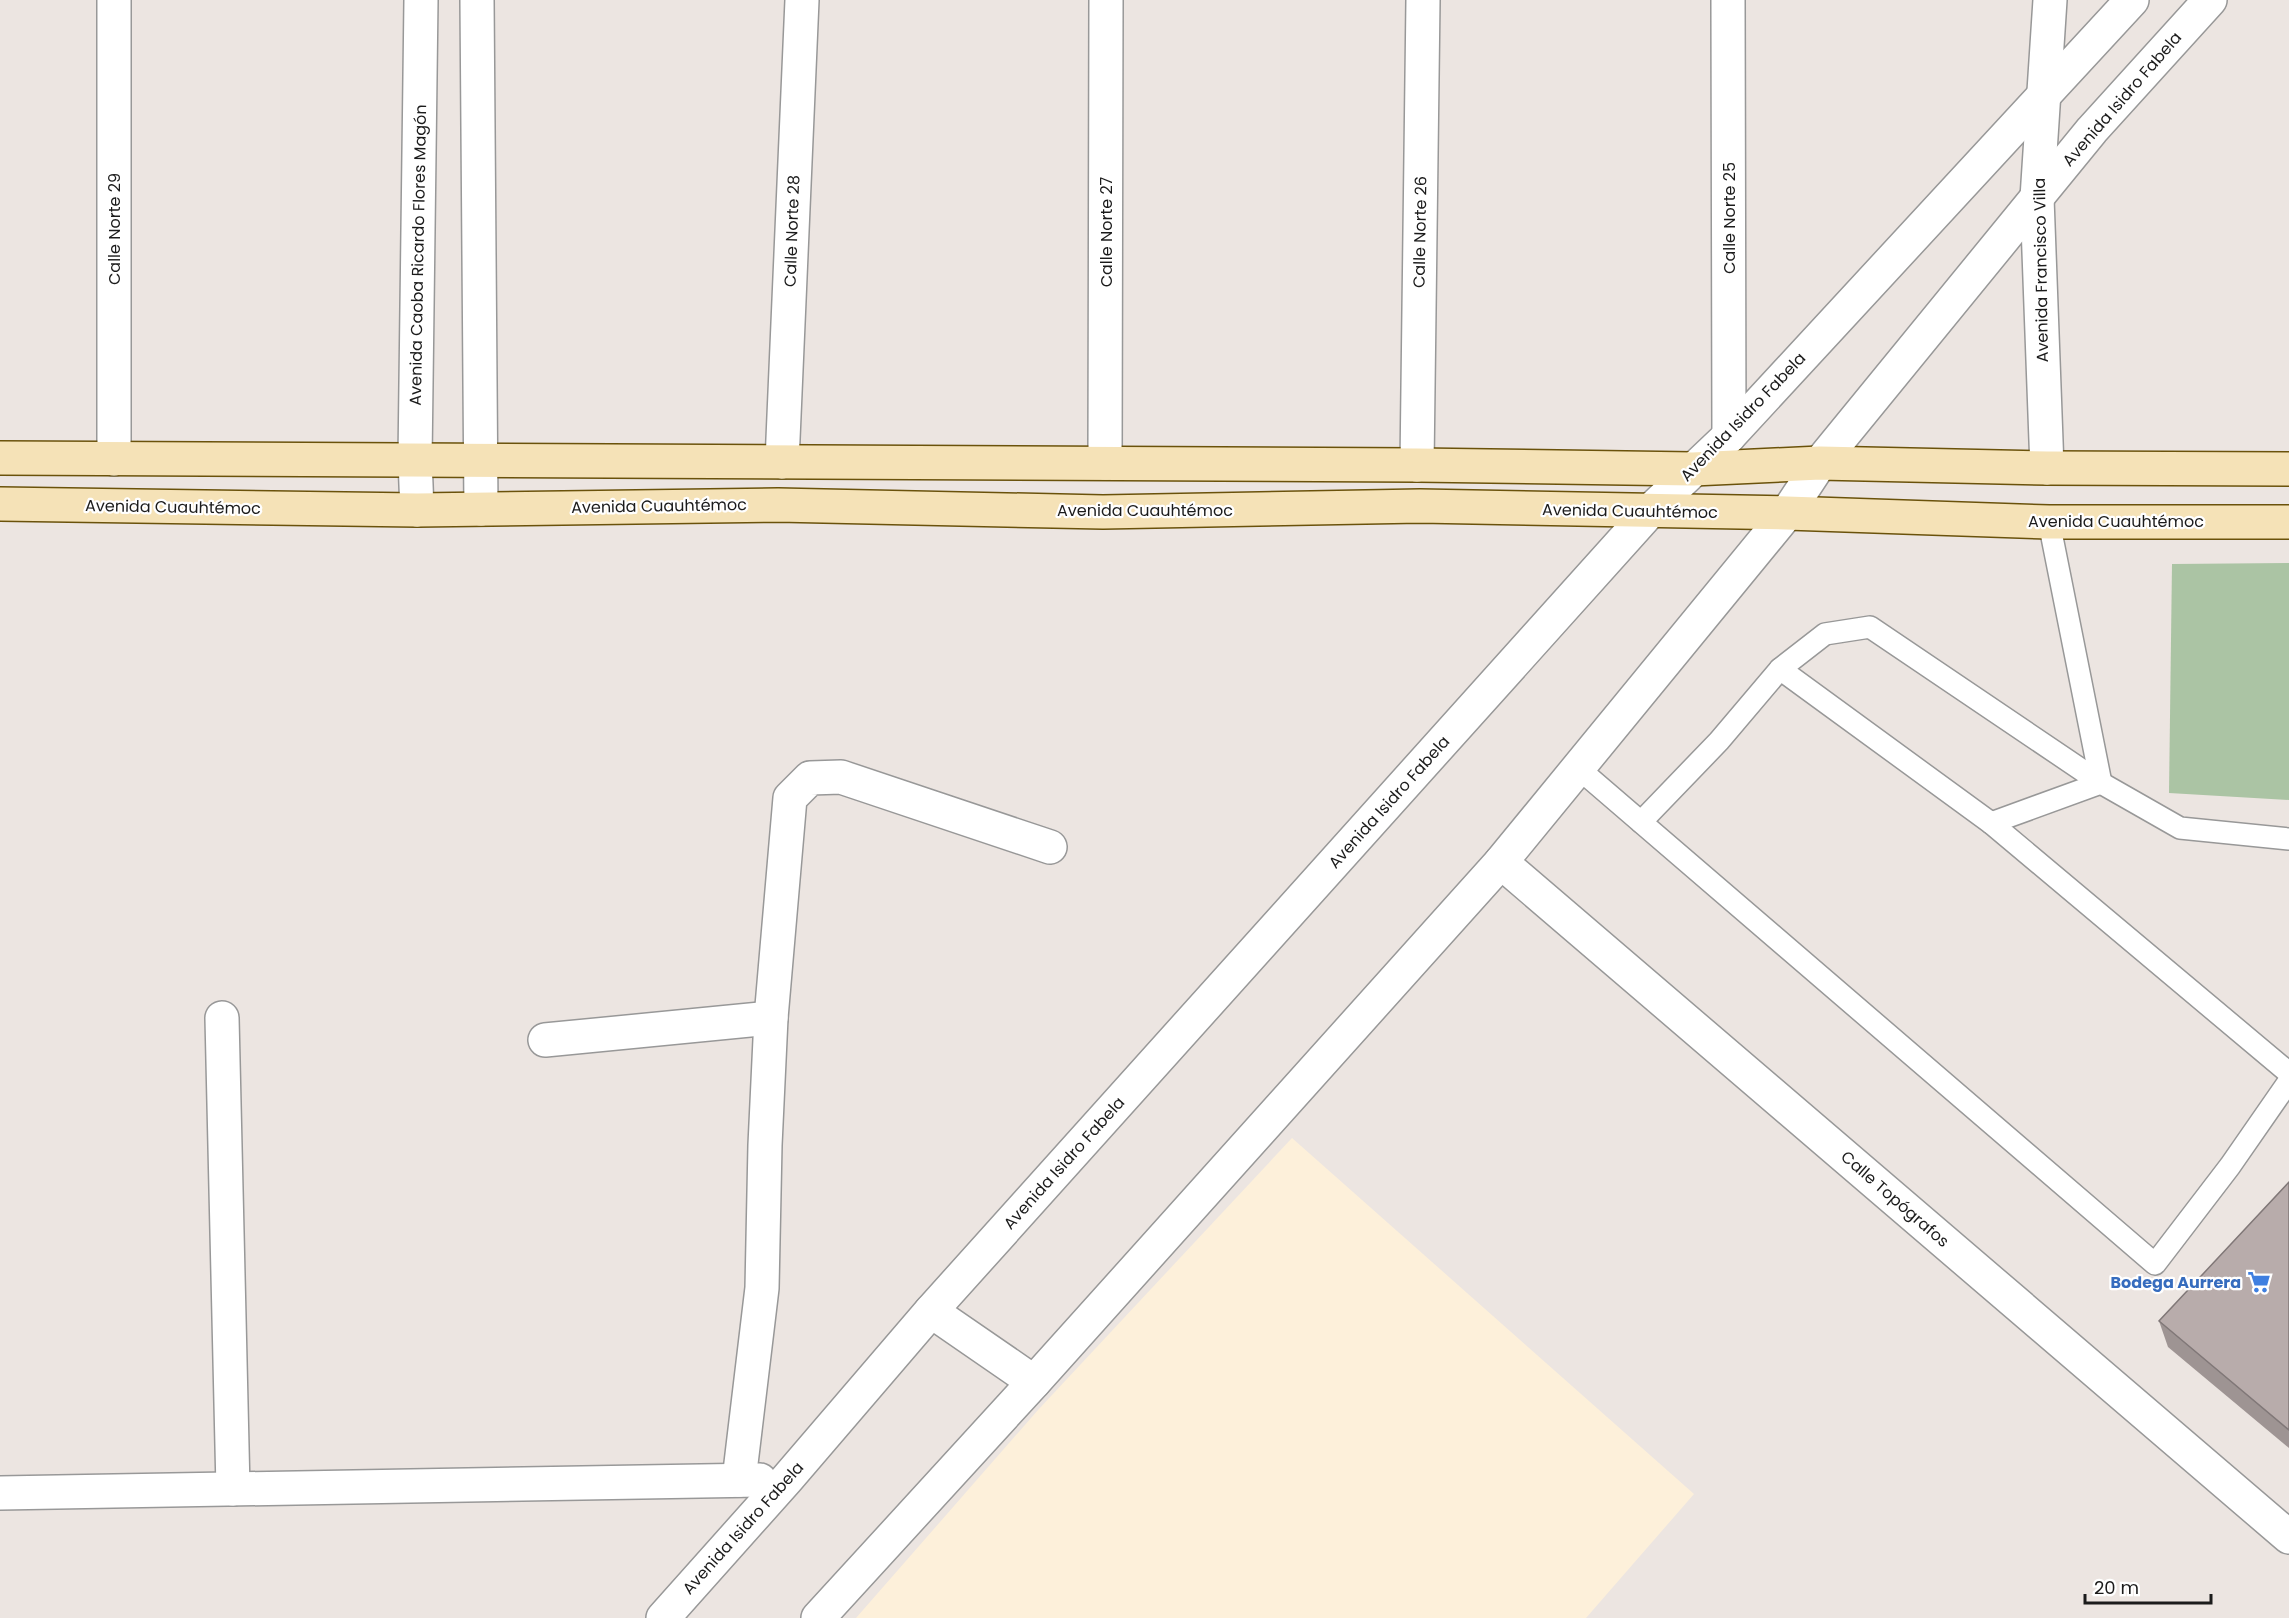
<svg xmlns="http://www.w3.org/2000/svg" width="2289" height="1618" font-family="Poppins,sans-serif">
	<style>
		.education { fill: #fdf0da }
		.cemetery { fill: #abc4a4 }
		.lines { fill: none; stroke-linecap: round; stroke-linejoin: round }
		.service-casing { stroke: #989898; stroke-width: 24 }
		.minor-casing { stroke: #989898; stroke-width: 36 }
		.tertiary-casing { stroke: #989898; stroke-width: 36 }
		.secondary-casing { stroke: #6a520b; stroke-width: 36 }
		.service { stroke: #fff; stroke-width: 21 }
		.minor { stroke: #fff; stroke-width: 33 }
		.tertiary { stroke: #fff; stroke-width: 33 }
		.secondary { stroke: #f5e2b7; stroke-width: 33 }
		.wall { fill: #9e9493 }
		.building { fill: #b8acab; stroke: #817878; stroke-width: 1.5 }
		.labels { text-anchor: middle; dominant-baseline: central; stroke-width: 4.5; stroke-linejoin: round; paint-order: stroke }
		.street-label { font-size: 16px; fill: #1b1b1b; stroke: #fff }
		.shop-label { font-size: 16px; font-weight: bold; fill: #366cbe; stroke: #fff; text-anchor: end }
	</style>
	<rect width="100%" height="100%" fill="#ece5e1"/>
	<polygon class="education" points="1292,1138 1694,1494 1586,1618 856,1618 1038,1410"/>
	<polygon class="cemetery" points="2289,563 2289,800 2169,793 2172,564"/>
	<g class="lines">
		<g class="service-casing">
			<g id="service">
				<polyline points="2049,522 2101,783"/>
				<polyline points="1780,669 1991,823 2101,783"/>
				<polyline points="1578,768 2155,1264 2230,1166 2289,1081"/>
				<polyline points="1641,822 1719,741 1780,669 1825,634 1870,627 2101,783 2180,828 2289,839"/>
				<polyline points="1991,823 2289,1073"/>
			</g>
		</g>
		<g class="minor-casing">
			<g id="minor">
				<polyline points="1728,0 1729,436"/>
				<polyline points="114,459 114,0"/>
				<polyline points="782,462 802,0"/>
				<polyline points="1105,463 1106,0"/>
				<polyline points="1417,465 1423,0"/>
				<polyline points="2047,468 2037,198 2050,0"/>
				<polyline points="1501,862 2289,1537"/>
				<polyline points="222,1018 233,1489"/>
				<polyline points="545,1040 771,1018"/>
				<polyline points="931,1311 1034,1382"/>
				<polyline points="739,1480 762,1288 765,1145 771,1018 790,798 810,778 841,777 1050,847"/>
				<polyline points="0,1493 760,1480"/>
				<polyline points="663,1618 787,1479 931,1311 1650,511"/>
				<polyline points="818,1618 1034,1382 1501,862 1787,513"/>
			</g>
		</g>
		<g class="tertiary-casing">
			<g id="tertiary">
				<polyline points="477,0 481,509"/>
				<polyline points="417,510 415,460 421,0"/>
				<polyline points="1650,511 1729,436 2132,0"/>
				<polyline points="1787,513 1820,463 2092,130 2210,0"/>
			</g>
		</g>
		<g class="secondary-casing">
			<g id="secondary">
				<polyline points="0,458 1417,465 1693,469 1820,463 2047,468 2289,469"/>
				<polyline points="0,504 417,510 778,505 1103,512 1420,506 1787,513 2049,522 2289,522"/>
			</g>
		</g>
		<use href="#service" class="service"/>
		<use href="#minor" class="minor"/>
		<use href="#tertiary" class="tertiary"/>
		<use href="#secondary" class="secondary"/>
	</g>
	<polygon class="wall" points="2289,1182 2289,1448 2168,1347 2159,1321"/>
	<polygon class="building" points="2289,1182 2289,1430 2159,1321"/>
	<defs>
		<g id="supermarket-bare" transform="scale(1.8)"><path d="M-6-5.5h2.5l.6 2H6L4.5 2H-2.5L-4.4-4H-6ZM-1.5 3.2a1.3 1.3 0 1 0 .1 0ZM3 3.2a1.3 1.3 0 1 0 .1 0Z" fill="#3f7fe0" stroke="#fff" stroke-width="2.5" paint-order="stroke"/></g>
	</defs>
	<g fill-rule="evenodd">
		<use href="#supermarket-bare" x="2259" y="1282"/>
	</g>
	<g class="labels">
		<g class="street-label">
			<text transform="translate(2122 99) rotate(-49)">Avenida Isidro Fabela</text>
			<text transform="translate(1729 218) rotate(-90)">Calle Norte 25</text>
			<text transform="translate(114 229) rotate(-90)">Calle Norte 29</text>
			<text transform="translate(792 231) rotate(-88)">Calle Norte 28</text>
			<text transform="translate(1106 232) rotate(-90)">Calle Norte 27</text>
			<text transform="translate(1420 232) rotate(-89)">Calle Norte 26</text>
			<text transform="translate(418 255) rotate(-89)">Avenida Caoba Ricardo Flores Magón</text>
			<text transform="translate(2041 270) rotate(-91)">Avenida Francisco Villa</text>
			<text transform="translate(1743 417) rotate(-46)">Avenida Isidro Fabela</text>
			<text transform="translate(659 506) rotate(-1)">Avenida Cuauhtémoc</text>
			<text transform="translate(173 507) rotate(1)">Avenida Cuauhtémoc</text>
			<text x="1145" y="510">Avenida Cuauhtémoc</text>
			<text transform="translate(1630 511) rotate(1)">Avenida Cuauhtémoc</text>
			<text x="2116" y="521">Avenida Cuauhtémoc</text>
			<text transform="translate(1389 802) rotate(-48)">Avenida Isidro Fabela</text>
			<text transform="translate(1064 1163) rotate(-48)">Avenida Isidro Fabela</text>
			<text transform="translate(1895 1199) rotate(41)">Calle Topógrafos</text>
			<text transform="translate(743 1528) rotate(-48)">Avenida Isidro Fabela</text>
		</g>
		<g class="shop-label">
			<text x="2241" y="1282">Bodega Aurrera</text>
		</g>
	</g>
	<path d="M2085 1594v9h126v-9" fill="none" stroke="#1b1b1b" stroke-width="3"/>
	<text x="2094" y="1594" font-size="18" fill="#1b1b1b" stroke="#ffffff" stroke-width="4.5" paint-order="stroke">20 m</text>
</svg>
